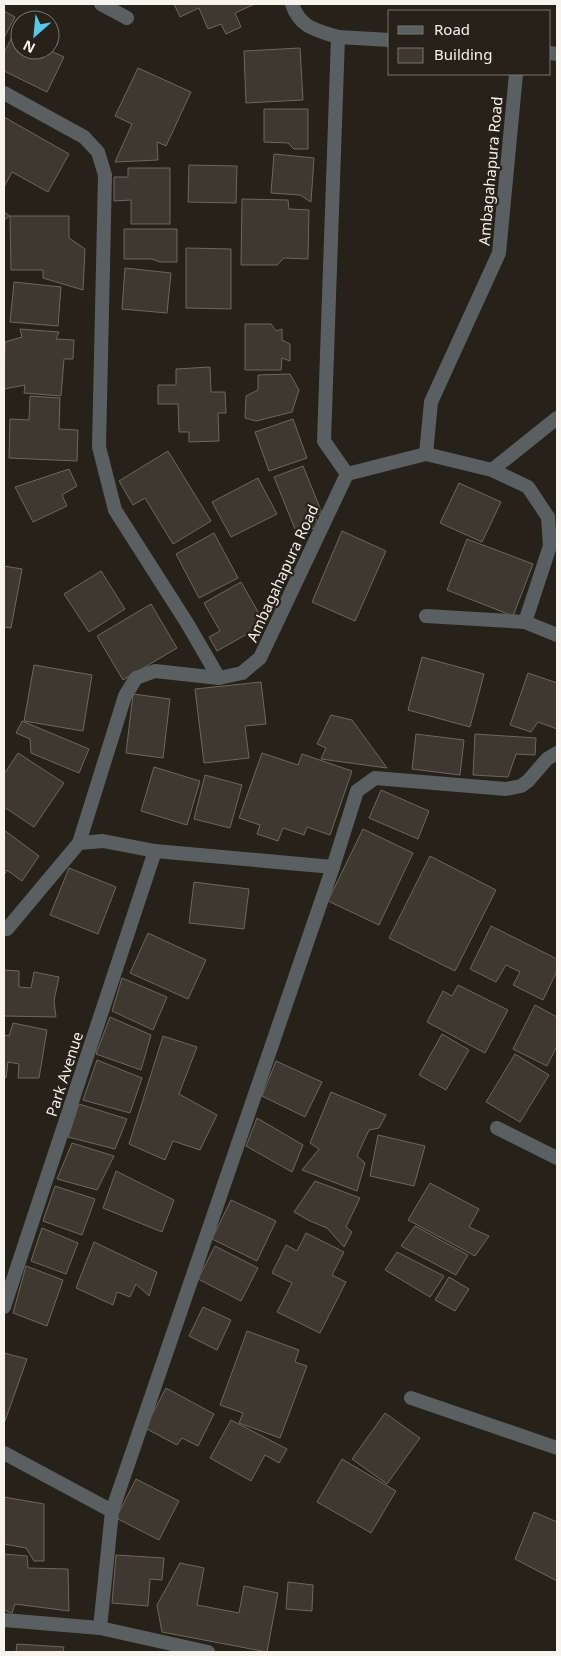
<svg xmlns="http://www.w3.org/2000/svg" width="561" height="1656" font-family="'Noto Sans',sans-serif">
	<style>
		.building { fill: #3e382f; stroke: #6d675d }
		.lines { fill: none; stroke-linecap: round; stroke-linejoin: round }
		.minor { stroke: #5a6061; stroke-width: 14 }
		.labels { text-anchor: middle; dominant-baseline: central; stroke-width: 4.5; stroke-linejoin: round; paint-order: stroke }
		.street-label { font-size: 15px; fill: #f7f3ed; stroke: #262119 }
	</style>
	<rect width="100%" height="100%" fill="#262119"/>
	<g class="building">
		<polygon points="174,4 255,4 235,13 241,27 226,34 221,24 208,29 199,8 180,17"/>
		<polygon points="4,11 15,17 4,38"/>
		<polygon points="14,33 20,36 20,50 49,50 64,57 47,92 4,71 4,53"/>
		<polygon points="300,48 303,100 246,103 244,51"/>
		<polygon points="138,68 191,92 166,146 157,142 158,160 115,162 132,124 115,116"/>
		<polygon points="264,109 308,109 308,149 294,149 288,143 264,142"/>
		<polygon points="4,117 69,154 48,192 12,172 4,187"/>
		<polygon points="274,154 314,158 311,202 300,195 271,193"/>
		<polygon points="189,165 237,166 236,203 188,202"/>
		<polygon points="128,168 170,168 170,224 131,224 131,200 114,201 114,177 128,177"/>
		<polygon points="242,199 288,200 289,209 309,210 308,259 284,258 277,265 241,265"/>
		<polygon points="4,212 10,216 4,220"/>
		<polygon points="10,216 69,216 69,238 85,249 83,290 43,278 43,270 11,270"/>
		<polygon points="124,229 177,229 177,262 160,262 152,259 124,259"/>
		<polygon points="186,248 231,249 231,309 186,308"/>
		<polygon points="125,268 171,273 167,313 122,309"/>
		<polygon points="14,282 61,287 58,326 10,322"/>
		<polygon points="245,324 271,324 276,331 282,329 282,340 290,344 290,361 282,358 281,370 245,370"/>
		<polygon points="20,329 59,332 56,339 74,340 73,359 64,359 61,396 24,393 25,385 4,389 5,342 22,337"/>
		<polygon points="210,367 211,392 225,392 226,413 218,413 219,441 189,442 189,432 179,432 178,404 158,404 158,385 176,385 176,369"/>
		<polygon points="290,374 299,390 292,412 256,421 245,418 246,396 258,390 258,375"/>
		<polygon points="30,396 60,398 59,429 78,430 77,461 9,458 10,419 29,420"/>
		<polygon points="293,419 307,458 269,471 255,432"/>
		<polygon points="168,451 211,521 173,544 145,498 133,505 119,481"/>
		<polygon points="303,466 322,513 315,516 319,526 297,534 274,477"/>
		<polygon points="69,469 77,486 62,495 67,506 33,522 15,487"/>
		<polygon points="258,478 277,514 231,537 212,502"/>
		<polygon points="459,483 501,502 482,542 440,523"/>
		<polygon points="342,531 386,551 355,621 312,602"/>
		<polygon points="214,533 238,578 199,598 176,554"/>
		<polygon points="467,539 533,564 513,616 447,590"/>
		<polygon points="4,566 22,569 11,628 4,627"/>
		<polygon points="101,571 125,609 89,632 64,594"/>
		<polygon points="241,582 265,624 217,651 209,637 220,631 204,603"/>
		<polygon points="151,604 177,648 123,680 97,636"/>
		<polygon points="422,657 484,674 470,727 408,710"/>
		<polygon points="34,665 92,675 83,731 24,721"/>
		<polygon points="528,673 557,683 557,729 538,722 531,732 510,725"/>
		<polygon points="261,682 266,724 245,726 249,758 204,763 195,689"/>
		<polygon points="133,694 170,699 163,758 126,753"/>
		<polygon points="331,715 352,720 387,768 321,759 326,748 317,744"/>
		<polygon points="22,721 89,749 79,773 31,753 30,739 16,733"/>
		<polygon points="416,734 464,740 460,775 412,769"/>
		<polygon points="475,734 536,738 535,755 516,754 508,777 473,775"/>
		<polygon points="18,753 64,783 34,827 4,807 4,774"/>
		<polygon points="262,753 298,765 302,754 352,771 330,835 307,827 304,835 283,828 278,841 257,834 260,825 239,818"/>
		<polygon points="154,767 200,781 187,825 141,811"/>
		<polygon points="205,775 242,785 230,828 194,819"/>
		<polygon points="381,790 429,811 418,839 369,818"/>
		<polygon points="363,829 413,853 379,925 328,901"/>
		<polygon points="4,830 39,856 22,881 7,870 4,875"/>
		<polygon points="430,856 496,890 455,971 389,938"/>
		<polygon points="69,868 116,887 98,934 50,915"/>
		<polygon points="194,882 249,889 244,929 189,923"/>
		<polygon points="491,926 557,959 557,971 543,1000 513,985 520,972 506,965 496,982 470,969"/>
		<polygon points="148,933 206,960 188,999 130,973"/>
		<polygon points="4,970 19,971 19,987 31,988 34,972 59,977 54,1001 56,1017 4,1016"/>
		<polygon points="122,978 167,997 153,1030 112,1011"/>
		<polygon points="458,985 508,1010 485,1053 427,1022 443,991 452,996"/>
		<polygon points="535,1005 557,1017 557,1046 547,1066 513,1049"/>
		<polygon points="110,1017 151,1035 141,1070 96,1054"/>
		<polygon points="13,1023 47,1030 39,1078 18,1078 19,1064 8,1062 6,1078 4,1077 4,1035 9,1036"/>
		<polygon points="442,1034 469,1050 446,1090 419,1075"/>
		<polygon points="163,1036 197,1047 179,1094 217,1115 200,1150 173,1141 165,1160 129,1144"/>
		<polygon points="515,1054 549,1075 520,1122 486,1102"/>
		<polygon points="97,1060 142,1078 130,1113 83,1100"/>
		<polygon points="276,1061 322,1082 305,1117 262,1096"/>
		<polygon points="331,1092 386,1115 379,1128 369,1130 357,1156 365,1163 357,1191 302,1170 319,1149 310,1143"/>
		<polygon points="79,1104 127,1119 115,1149 68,1137"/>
		<polygon points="257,1118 303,1145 292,1172 246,1146"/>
		<polygon points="378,1135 425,1146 414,1186 370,1176"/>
		<polygon points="72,1143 114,1156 97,1190 57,1179"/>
		<polygon points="116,1171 174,1200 162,1232 103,1208"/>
		<polygon points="315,1181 360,1198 346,1227 352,1232 344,1247 327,1228 310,1221 294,1212"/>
		<polygon points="430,1183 479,1209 469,1227 489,1236 475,1256 408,1220"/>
		<polygon points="55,1186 95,1199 82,1235 43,1221"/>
		<polygon points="231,1200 276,1221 257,1261 212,1239"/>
		<polygon points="415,1226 468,1255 456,1275 401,1246"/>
		<polygon points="42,1228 78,1243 66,1274 31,1261"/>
		<polygon points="306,1233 344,1252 332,1275 346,1282 320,1333 277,1312 292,1283 272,1273 286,1245 297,1251"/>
		<polygon points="94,1242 157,1272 149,1296 136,1284 130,1297 117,1292 113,1305 76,1288"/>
		<polygon points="215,1246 258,1268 241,1301 198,1279"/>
		<polygon points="397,1252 444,1276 430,1297 385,1270"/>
		<polygon points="26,1266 63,1280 47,1326 13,1313"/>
		<polygon points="449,1277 469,1289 455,1311 435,1300"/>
		<polygon points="203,1307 231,1320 217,1350 189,1336"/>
		<polygon points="247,1331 299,1350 295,1362 307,1366 280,1438 239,1423 243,1413 220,1405"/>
		<polygon points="4,1353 27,1359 5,1421 4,1421"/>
		<polygon points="166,1388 214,1414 198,1446 182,1438 177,1445 145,1428"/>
		<polygon points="385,1413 420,1438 387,1484 352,1459"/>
		<polygon points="231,1420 287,1449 279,1463 265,1455 251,1481 210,1458"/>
		<polygon points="342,1459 396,1491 371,1533 317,1502"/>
		<polygon points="136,1479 179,1501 159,1540 116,1518"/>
		<polygon points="4,1497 44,1504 44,1561 34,1561 26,1548 4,1544"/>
		<polygon points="534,1512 557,1522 557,1581 515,1559"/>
		<polygon points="4,1554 27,1556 28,1568 68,1569 69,1611 15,1604 12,1613 4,1610"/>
		<polygon points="116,1555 164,1558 162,1580 150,1579 148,1606 112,1603"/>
		<polygon points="180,1563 204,1568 197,1605 239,1613 244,1586 278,1593 267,1652 162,1632 157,1605"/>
		<polygon points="288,1582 313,1585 312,1611 286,1609"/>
		<polygon points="17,1644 64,1647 63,1652 16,1652"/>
	</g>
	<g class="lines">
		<g class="minor">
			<polyline points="101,4 127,18"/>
			<path d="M292 4C300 28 316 30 338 37L324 441 347 474"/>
			<polyline points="338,37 390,40"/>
			<polyline points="550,53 557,54"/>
			<polyline points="4,93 84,137 98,152 105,175 99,447 115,510 187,623 219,678"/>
			<polyline points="426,454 431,402 499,253 516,74"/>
			<polyline points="492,470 557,418"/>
			<polyline points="426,616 525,622 557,635"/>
			<polyline points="79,843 125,696 136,678 155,671 219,678 242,673 260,658 347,474 426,454 492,470 528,487 548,517 550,546 525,622"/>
			<polyline points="333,867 357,791 375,778 506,789 521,786 528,781 547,759 557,753"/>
			<polyline points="4,929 7,929 79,843 103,841 155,851 333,867 112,1511"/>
			<polyline points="497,1128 557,1158"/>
			<polyline points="4,1307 155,851"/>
			<polyline points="411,1398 557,1448"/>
			<polyline points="4,1453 112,1511 100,1628 208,1652"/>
			<polyline points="4,1620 100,1628"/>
		</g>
	</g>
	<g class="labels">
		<g class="street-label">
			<text transform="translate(490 171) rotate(-85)">Ambagahapura Road</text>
			<text transform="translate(282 573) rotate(-65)">Ambagahapura Road</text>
			<text transform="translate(64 1074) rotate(-72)">Park Avenue</text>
		</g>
	</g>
	<rect width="561" height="1656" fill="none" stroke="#f7f3ed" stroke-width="10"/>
	<rect x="388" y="10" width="162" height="65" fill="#262119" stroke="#7a756e"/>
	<rect x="398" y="26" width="25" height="8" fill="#5a6061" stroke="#7a756e"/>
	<text x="434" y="35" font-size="15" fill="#f7f3ed">Road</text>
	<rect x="398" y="48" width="25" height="15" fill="#3e382f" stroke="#7a756e"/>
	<text x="434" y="60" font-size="15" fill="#f7f3ed">Building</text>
	<g transform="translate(35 35) rotate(207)"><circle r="24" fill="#262119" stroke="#7a756e"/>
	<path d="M0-4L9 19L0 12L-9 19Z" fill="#59c8e5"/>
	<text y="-8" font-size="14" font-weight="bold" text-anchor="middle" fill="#f7f3ed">N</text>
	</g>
</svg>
